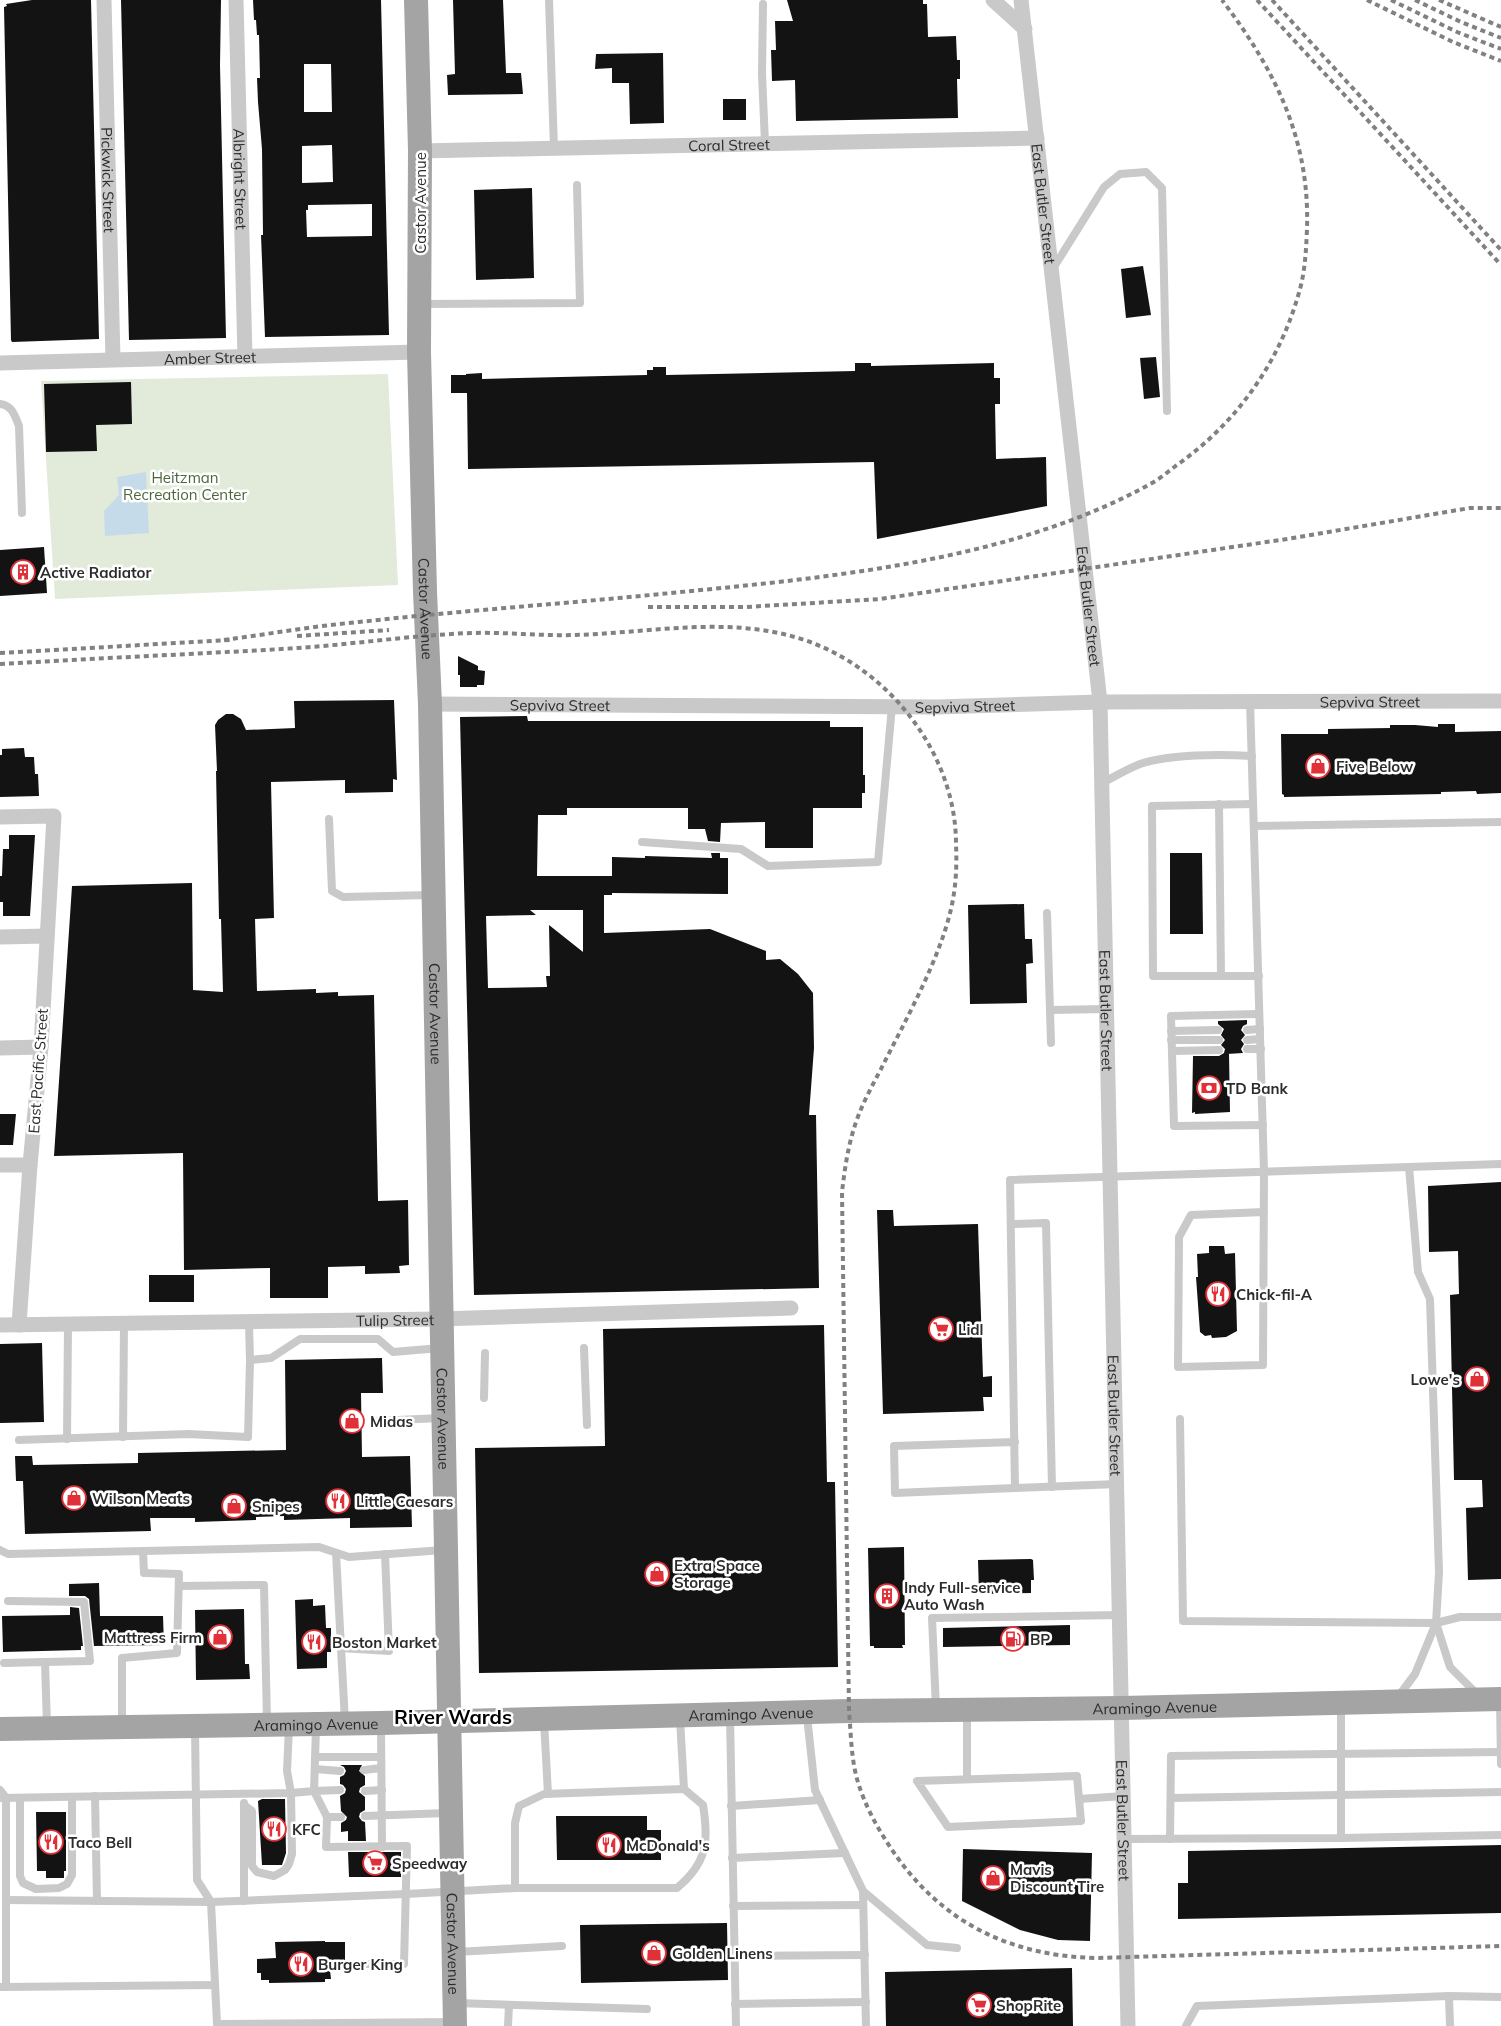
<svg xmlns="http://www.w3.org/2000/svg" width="1501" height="2026" font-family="Mulish,sans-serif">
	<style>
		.green { fill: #e2eada }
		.water { fill: #c6dbea }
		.building { fill: #131313; fill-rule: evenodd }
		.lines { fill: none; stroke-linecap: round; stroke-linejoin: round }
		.lane { stroke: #c9c9c9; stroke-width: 8 }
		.street { stroke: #c9c9c9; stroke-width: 15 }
		.primary { stroke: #a4a4a4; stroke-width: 24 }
		.rail { stroke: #818181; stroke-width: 4; stroke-dasharray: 5 4; stroke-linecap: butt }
		.labels { text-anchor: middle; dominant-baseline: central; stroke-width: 5; stroke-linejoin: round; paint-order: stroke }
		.street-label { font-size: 15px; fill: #2c2c2c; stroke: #fff }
		.park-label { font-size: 15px; fill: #4e663b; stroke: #fff }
		.poi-label { font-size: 15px; font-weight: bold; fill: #2c2c2c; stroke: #fff; text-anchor: start }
		.district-label { font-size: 20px; font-weight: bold; fill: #000; stroke: #fff }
	</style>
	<rect width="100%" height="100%" fill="#fff"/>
	<polygon class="green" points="388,374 398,585 55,599 41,381"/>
	<polygon class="water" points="146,472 149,533 105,536 104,511 119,495 117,477"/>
	<g class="building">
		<polygon points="32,0 91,0 99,339 12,342 11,340 4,7 7,6 6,4"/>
		<polygon points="121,0 221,0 220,65 226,338 129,340"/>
		<path d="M253 0H381L389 335 265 337 261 235H263L262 149 258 102 257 78H260L259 35H257L256 20H254ZM304 64H331L332 112H304ZM332 145 333 182 302 183V146ZM372 204V236L307 237 306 210H308V205Z"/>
		<polygon points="453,0 503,0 506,73 521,73 523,94 448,95 447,75 455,74"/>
		<polygon points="787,0 923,0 923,4 927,4 928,37 956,36 957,60 960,60 960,79 957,79 958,118 796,121 795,80 772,81 771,50 776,50 775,21 793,21"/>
		<polygon points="663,53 664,123 630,124 629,83 612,83 612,68 595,69 596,54"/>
		<rect x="723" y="99" width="23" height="21"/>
		<polygon points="532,188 534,278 476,280 474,190"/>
		<polygon points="1143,266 1151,315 1126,318 1121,269"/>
		<polygon points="1156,357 1160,397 1144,399 1140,358"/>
		<polygon points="855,363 871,363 871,366 994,363 994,378 1000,378 1000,404 995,404 996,459 1046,457 1047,506 877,539 874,462 468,469 467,393 451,393 451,375 466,375 466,374 482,373 482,379 647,375 647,370 653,370 653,367 666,367 666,375 855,371"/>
		<polygon points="131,382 132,424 96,425 97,451 46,452 44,384"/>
		<polygon points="44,547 47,593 0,596 0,550"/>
		<polygon points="458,656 478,666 478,670 485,671 484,685 477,685 477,687 460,687 460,675 458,675"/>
		<polygon points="394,700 397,780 393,779 393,792 345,793 345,780 271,782 274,918 255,919 257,991 316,989 316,993 338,992 338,996 374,995 378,1201 408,1200 409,1265 399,1266 400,1273 365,1274 365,1266 328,1267 328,1298 270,1298 270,1268 184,1270 183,1153 54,1156 72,886 192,883 193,990 223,992 221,919 219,919 216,771 217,771 215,725 218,720 226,714 233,714 241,719 246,730 295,728 294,701"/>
		<path d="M527 716 528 721H830V727H863V775H865V793H862V808H813V848H765V822L721 823 720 842 708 841 705 829H688V808H567V815H538L537 876H612V857L645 858V856L712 858 711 853H720V858H728V894L612 893V895H604V933L710 929 766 951V960L780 959 798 974 813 993 814 1048 809 1115H816L819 1288 474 1295 460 717ZM530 910H583V952L549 925 550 976H546L547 987 488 988 486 916 536 915Z"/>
		<polygon points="1438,724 1455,724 1455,732 1501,731 1501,793 1477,794 1476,791 1441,792 1441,794 1284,797 1284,795 1282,794 1281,734 1328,734 1328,729 1390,728 1390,725 1415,725 1438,727"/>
		<polygon points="24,748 25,757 34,757 35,774 38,774 39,796 0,797 0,755 2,755 2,749"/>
		<polygon points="9,835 35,835 30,916 3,916 3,902 0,902 0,876 2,876 3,849 9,849"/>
		<polygon points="1170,853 1202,853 1203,934 1170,934"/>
		<polygon points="1024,904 1025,939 1032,939 1033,963 1026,964 1027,1003 970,1004 968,905"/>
		<polygon points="1247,1020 1247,1024 1243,1026 1241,1030 1245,1035 1241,1040 1244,1044 1241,1049 1243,1053 1227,1054 1229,1054 1230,1112 1195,1114 1195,1112 1192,1113 1193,1056 1219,1056 1224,1053 1225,1049 1221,1045 1225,1040 1221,1035 1224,1029 1218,1024 1218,1021"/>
		<polygon points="0,1114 16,1114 13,1145 0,1145"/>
		<polygon points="1501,1182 1501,1579 1468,1580 1466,1508 1483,1507 1482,1480 1454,1480 1450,1295 1459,1294 1458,1251 1429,1252 1428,1186"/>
		<polygon points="877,1210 893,1210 894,1226 978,1224 983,1377 992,1376 992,1397 983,1397 984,1411 883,1414"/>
		<polygon points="1209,1246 1224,1246 1225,1254 1235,1253 1237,1331 1226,1337 1212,1338 1211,1335 1205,1336 1200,1332 1196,1277 1198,1277 1197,1254 1209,1253"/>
		<rect x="149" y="1275" width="45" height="27"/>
		<polygon points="824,1325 827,1482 835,1482 838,1667 479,1673 475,1448 605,1446 603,1329"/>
		<polygon points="42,1343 44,1422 0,1423 0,1344"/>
		<polygon points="382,1358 383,1393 361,1393 362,1457 410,1456 412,1527 350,1528 350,1518 284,1520 284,1516 256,1517 256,1520 195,1522 195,1518 150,1518 151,1531 25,1534 23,1481 16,1481 15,1456 32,1456 33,1465 138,1463 138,1453 286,1450 285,1360"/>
		<polygon points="904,1547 905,1645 902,1645 903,1648 874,1648 874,1646 870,1646 868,1548"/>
		<polygon points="1031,1559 1033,1560 1034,1580 1031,1580 1031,1593 979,1594 978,1560"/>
		<polygon points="99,1583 100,1616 163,1616 164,1645 94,1646 89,1599 85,1596 69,1596 69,1584"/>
		<polygon points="313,1599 313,1606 325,1605 326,1628 331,1628 331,1652 327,1652 327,1668 297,1669 295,1600"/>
		<polygon points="70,1607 79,1608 83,1646 81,1646 81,1650 3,1652 2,1616 70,1615"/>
		<polygon points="244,1609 245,1664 249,1664 250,1679 196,1680 195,1610"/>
		<polygon points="1070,1625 1070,1645 943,1647 943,1628"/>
		<polygon points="340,1765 362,1765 359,1771 365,1776 365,1785 360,1788 359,1792 365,1797 365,1810 360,1813 359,1817 362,1821 365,1822 366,1841 348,1841 348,1831 341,1832 341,1823 346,1820 347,1817 341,1811 340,1796 345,1793 346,1789 343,1785 340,1784 340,1777 344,1775 346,1771 344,1767"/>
		<polygon points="262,1799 285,1799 286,1853 282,1865 262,1865 258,1801"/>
		<polygon points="36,1812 66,1812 66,1871 64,1871 64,1878 46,1878 46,1871 37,1871"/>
		<polygon points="556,1816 647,1816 647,1830 661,1830 661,1860 557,1860"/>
		<polygon points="1501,1845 1501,1913 1178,1919 1178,1883 1188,1883 1188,1851"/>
		<polygon points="963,1849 1092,1853 1090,1941 1058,1940 1020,1930 962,1901"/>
		<polygon points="348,1852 401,1852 401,1877 349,1877"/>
		<polygon points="727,1923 728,1980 581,1983 580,1925"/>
		<polygon points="325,1941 325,1942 345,1942 345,1960 343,1964 346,1968 330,1970 331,1979 325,1979 325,1982 269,1983 269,1980 261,1980 261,1973 257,1973 257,1959 276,1958 275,1942"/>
		<polygon points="1072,1968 1073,2026 886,2026 885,1972"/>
	</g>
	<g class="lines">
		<g class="lane">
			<polyline points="549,0 554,148"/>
			<polyline points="763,4 762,74 765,143"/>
			<polyline points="1054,267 1104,187 1120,174 1146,172 1162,188 1167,411"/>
			<polyline points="421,304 580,303 577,185"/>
			<path d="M0 404C12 405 15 416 19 426L22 513"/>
			<polyline points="1250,701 1264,1171 1263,1365 1178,1367 1179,1237 1191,1215 1264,1212"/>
			<path d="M1102 783C1114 777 1127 769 1140 764 1170 754 1220 754 1252 756"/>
			<polyline points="1219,804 1221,976"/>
			<polyline points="1253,804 1152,806 1153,976 1259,976"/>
			<polyline points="329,819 332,891 343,897 431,895"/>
			<polyline points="1254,826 1501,822"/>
			<polyline points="642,842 741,849 768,866 878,862 892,706"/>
			<polyline points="1047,913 1051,1043"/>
			<polyline points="1050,1010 1106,1009"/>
			<polyline points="1258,1014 1171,1016 1174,1126 1263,1125"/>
			<polyline points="1247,1030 1260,1029"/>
			<polyline points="1171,1031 1218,1030"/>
			<polyline points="1171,1040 1219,1040"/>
			<polyline points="1247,1040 1260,1039"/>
			<polyline points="1247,1049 1261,1049"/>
			<polyline points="1172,1051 1219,1050"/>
			<polyline points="1012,1224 1046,1223 1052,1487"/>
			<polyline points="584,1348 587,1425"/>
			<polyline points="250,1360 271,1358 300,1339 378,1339 393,1352 440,1348"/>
			<polyline points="484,1398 485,1353"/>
			<polyline points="1180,1419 1183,1621 1436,1623 1460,1617 1501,1617"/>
			<polyline points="376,1421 440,1418"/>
			<polyline points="123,1437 124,1323"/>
			<polyline points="67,1439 68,1324"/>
			<polyline points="19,1440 188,1434 248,1437 250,1360 249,1323"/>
			<polyline points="1117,1484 1015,1488 1010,1180 1501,1164"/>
			<polyline points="1015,1488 895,1493 894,1446 1015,1442"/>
			<polyline points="0,1550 8,1554 319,1547 349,1557 443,1550"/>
			<polyline points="336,1553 341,1648 389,1651 385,1554"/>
			<polyline points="179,1586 264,1585 267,1722"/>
			<polyline points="8,1601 84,1602 90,1661 45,1662"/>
			<polyline points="1436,1623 1450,1667 1478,1695"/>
			<polyline points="341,1648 345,1721"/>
			<polyline points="4,1663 45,1662 47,1726"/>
			<polyline points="1398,1697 1415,1674 1436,1623 1439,1572 1430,1299 1418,1272 1409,1167"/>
			<polyline points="1500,1701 1501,1764"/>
			<polyline points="936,1708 932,1618 1120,1615"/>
			<polyline points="967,1711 967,1779"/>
			<polyline points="730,1716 736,2026"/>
			<polyline points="807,1716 815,1790 863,1891 866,2026"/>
			<polyline points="680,1719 684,1789"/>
			<polyline points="544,1721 548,1794"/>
			<polyline points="122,1724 122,1658 177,1653 179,1574 144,1573 143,1551"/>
			<polyline points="381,1726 382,1847"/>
			<polyline points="195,1728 197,1880 211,1902 217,2024 453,2022"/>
			<polyline points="315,1757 381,1757"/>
			<polyline points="315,1769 340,1771"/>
			<polyline points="364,1770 381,1768"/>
			<polyline points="0,1790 6,1798 6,1987"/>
			<polyline points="340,1790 314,1791 327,1817 326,1847 407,1846 404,1964 349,1964"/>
			<polyline points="365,1791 382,1790"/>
			<polyline points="95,1796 97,1901"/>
			<polyline points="0,1798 291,1793 314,1791 316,1728"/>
			<polyline points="20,1798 20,1876 23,1883 36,1889 59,1888 67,1884 72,1875 72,1797"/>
			<polyline points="1171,1798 1501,1792"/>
			<polyline points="1079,1799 1081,1821 948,1827 917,1781 1077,1776 1079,1799 1124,1796"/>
			<polyline points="244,1805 252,1811 252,1866 257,1872 274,1876 285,1870 289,1864 292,1854 291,1793 287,1771 289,1727"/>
			<polyline points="731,1806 820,1800"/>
			<polyline points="365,1816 447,1813"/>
			<polyline points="327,1817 341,1817"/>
			<polyline points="1341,1838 1501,1835"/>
			<polyline points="1125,1839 1341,1838 1341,1705"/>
			<polyline points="1170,1839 1171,1756 1501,1752"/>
			<polyline points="732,1858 845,1853"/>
			<polyline points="863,1891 927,1945 957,1948"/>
			<path d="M6 1900 211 1902 406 1894 515 1888H677C707 1863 709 1842 703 1805L684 1789 544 1794 519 1806 515 1823V1888"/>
			<polyline points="244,1901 244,1803"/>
			<polyline points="733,1906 863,1905"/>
			<polyline points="456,1952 562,1946"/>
			<polyline points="734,1956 865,1955"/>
			<polyline points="0,1987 215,1985"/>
			<polyline points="456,2003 647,2009"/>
			<polyline points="735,2004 866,2002"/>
			<polyline points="508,2026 509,2005"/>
			<polyline points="1186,2026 1197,2006 1449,1996"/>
			<polyline points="1450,2026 1449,1996 1501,1997"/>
		</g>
		<g class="street">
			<path id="s1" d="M104 0 113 359"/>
			<path id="s2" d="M236 0 245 357"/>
			<polyline points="993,0 1025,29"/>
			<path id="s3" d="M1021 0 1100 702 1128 2026"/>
			<path id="s4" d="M420 151 1037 138"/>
			<path id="s5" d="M0 363 419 352"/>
			<path id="s6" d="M430 704 937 707 1100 702 1501 701"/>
			<polyline points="0,817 54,816 41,1047 30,1165 19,1325"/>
			<polyline points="0,937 47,936"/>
			<polyline points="0,1048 41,1047"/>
			<polyline points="0,1165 30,1165"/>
			<path id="s7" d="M0 1325 440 1319 791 1308"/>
		</g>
		<g class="primary">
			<path id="s8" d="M416 0 420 151 419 352 425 592 430 704 455 2026"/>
			<path id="s9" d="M0 1729 381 1723 849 1711 1122 1708 1501 1699"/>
		</g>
		<g class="rail">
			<polyline points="1257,0 1501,265"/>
			<polyline points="1272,0 1501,250"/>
			<polyline points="1367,0 1453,42 1501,61"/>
			<polyline points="1391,0 1457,32 1501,49"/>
			<polyline points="1415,0 1461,22 1501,38"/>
			<polyline points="1439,0 1501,27"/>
			<polyline points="648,607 746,607 880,599 1287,539 1446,512 1470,508 1501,508"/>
			<polyline points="297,636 389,630"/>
			<path d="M224 640C269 634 314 626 359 622 459 611 560 604 661 594 822 578 1009 563 1152 483 1161 478 1169 471 1177 465 1235 424 1278 365 1298 296 1305 274 1306 252 1307 229 1310 139 1275 70 1222 0"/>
			<polyline points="0,653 230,640"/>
			<path d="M0 664C99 658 199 654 298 648 356 644 414 635 472 633 506 632 540 636 574 635 648 633 726 616 798 638 885 664 956 751 956 844 957 865 956 888 951 909 939 961 905 1021 881 1069 873 1084 865 1099 859 1114 849 1139 845 1166 842 1192L849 1711C851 1733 851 1757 857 1779 865 1807 880 1833 897 1857 946 1925 1013 1956 1096 1958L1501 1946"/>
		</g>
	</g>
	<defs>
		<g id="building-ring" transform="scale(1.25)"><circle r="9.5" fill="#fff" stroke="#e03139" stroke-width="1.5"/><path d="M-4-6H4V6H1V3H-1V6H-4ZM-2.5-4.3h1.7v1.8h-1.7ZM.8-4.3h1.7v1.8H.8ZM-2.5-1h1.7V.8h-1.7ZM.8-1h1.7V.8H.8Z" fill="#e03139"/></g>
		<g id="shop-ring" transform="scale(1.25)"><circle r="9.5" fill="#fff" stroke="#e03139" stroke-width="1.5"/><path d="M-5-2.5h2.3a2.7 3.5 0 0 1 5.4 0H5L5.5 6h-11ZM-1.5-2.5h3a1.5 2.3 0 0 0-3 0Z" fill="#e03139"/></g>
		<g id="bank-ring" transform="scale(1.25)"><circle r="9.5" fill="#fff" stroke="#e03139" stroke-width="1.5"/><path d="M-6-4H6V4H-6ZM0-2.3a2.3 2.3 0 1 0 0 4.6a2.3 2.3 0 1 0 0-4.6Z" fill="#e03139"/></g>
		<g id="restaurant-ring" transform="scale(1.25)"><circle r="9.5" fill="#fff" stroke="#e03139" stroke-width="1.5"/><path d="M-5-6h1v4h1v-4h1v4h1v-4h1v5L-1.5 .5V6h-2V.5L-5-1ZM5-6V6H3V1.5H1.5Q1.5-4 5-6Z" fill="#e03139"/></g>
		<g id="supermarket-ring" transform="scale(1.25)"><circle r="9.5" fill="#fff" stroke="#e03139" stroke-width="1.5"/><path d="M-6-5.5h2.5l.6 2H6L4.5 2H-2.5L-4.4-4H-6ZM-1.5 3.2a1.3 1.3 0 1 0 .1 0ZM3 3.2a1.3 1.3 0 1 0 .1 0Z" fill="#e03139"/></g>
		<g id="fuel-ring" transform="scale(1.25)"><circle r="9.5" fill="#fff" stroke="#e03139" stroke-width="1.5"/><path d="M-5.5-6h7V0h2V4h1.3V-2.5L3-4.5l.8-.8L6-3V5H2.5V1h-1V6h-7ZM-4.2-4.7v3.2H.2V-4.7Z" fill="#e03139"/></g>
	</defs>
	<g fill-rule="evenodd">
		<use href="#building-ring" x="23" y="572"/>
		<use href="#shop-ring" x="1318" y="766"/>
		<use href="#bank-ring" x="1209" y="1088"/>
		<use href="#restaurant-ring" x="1218" y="1294"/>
		<use href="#supermarket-ring" x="941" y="1329"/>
		<use href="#shop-ring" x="1477" y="1379"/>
		<use href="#shop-ring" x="352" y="1421"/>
		<use href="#shop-ring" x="74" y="1498"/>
		<use href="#restaurant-ring" x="338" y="1501"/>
		<use href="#shop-ring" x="234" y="1506"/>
		<use href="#shop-ring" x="657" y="1574"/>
		<use href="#building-ring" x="887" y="1596"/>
		<use href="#shop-ring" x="220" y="1637"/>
		<use href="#fuel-ring" x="1013" y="1639"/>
		<use href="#restaurant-ring" x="314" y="1642"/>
		<use href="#restaurant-ring" x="274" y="1829"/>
		<use href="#restaurant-ring" x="51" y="1842"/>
		<use href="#restaurant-ring" x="609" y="1845"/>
		<use href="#supermarket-ring" x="375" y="1863"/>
		<use href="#shop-ring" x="993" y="1878"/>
		<use href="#shop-ring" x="654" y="1953"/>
		<use href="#restaurant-ring" x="301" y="1964"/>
		<use href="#supermarket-ring" x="979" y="2005"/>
	</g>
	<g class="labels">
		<g class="street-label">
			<text stroke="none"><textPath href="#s4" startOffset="309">Coral Street</textPath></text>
			<text stroke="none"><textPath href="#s2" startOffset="179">Albright Street</textPath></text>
			<text stroke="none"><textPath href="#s1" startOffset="180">Pickwick Street</textPath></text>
			<text transform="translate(420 203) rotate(-90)">Castor Avenue</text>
			<text stroke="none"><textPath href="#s3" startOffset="205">East Butler Street</textPath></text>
			<text stroke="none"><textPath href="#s5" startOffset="210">Amber Street</textPath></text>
			<text stroke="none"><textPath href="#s3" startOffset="610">East Butler Street</textPath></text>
			<text stroke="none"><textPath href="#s8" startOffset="609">Castor Avenue</textPath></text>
			<text stroke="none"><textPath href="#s6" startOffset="940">Sepviva Street</textPath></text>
			<text stroke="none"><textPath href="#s6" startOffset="130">Sepviva Street</textPath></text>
			<text stroke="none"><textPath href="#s6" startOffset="535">Sepviva Street</textPath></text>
			<text stroke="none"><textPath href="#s3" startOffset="1015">East Butler Street</textPath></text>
			<text stroke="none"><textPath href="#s8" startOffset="1014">Castor Avenue</textPath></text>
			<text transform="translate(38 1071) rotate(-86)">East Pacific Street</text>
			<text stroke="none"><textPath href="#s7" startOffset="395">Tulip Street</textPath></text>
			<text stroke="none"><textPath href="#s3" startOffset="1420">East Butler Street</textPath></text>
			<text stroke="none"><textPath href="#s8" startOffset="1419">Castor Avenue</textPath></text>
			<text stroke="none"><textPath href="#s9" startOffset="1155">Aramingo Avenue</textPath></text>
			<text stroke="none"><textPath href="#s9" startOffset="751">Aramingo Avenue</textPath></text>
			<text stroke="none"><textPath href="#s9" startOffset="316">Aramingo Avenue</textPath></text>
			<text stroke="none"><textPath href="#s3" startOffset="1825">East Butler Street</textPath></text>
			<text stroke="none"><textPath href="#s8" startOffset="1944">Castor Avenue</textPath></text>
		</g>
		<g class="park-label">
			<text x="185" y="477">Heitzman<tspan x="185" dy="17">Recreation Center</tspan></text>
		</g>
		<g class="poi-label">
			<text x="40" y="572">Active Radiator</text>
			<text x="1336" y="766">Five Below</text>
			<text x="1226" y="1088">TD Bank</text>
			<text x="1236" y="1294">Chick-fil-A</text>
			<text x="958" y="1329">Lidl</text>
			<text x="1460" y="1379" text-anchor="end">Lowe's</text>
			<text x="370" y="1421">Midas</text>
			<text x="92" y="1498">Wilson Meats</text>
			<text x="356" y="1501">Little Caesars</text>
			<text x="252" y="1506">Snipes</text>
			<text x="674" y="1565">Extra Space<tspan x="674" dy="17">Storage</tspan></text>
			<text x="904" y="1587">Indy Full-service<tspan x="904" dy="17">Auto Wash</tspan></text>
			<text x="202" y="1637" text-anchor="end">Mattress Firm</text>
			<text x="1030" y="1639">BP</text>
			<text x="332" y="1642">Boston Market</text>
			<text x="292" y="1829">KFC</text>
			<text x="68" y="1842">Taco Bell</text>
			<text x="626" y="1845">McDonald's</text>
			<text x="392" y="1863">Speedway</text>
			<text x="1010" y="1869">Mavis<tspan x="1010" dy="17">Discount Tire</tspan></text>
			<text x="672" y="1953">Golden Linens</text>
			<text x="318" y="1964">Burger King</text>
			<text x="996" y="2005">ShopRite</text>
		</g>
		<g class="district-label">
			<text x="453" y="1716">River Wards</text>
		</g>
	</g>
</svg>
